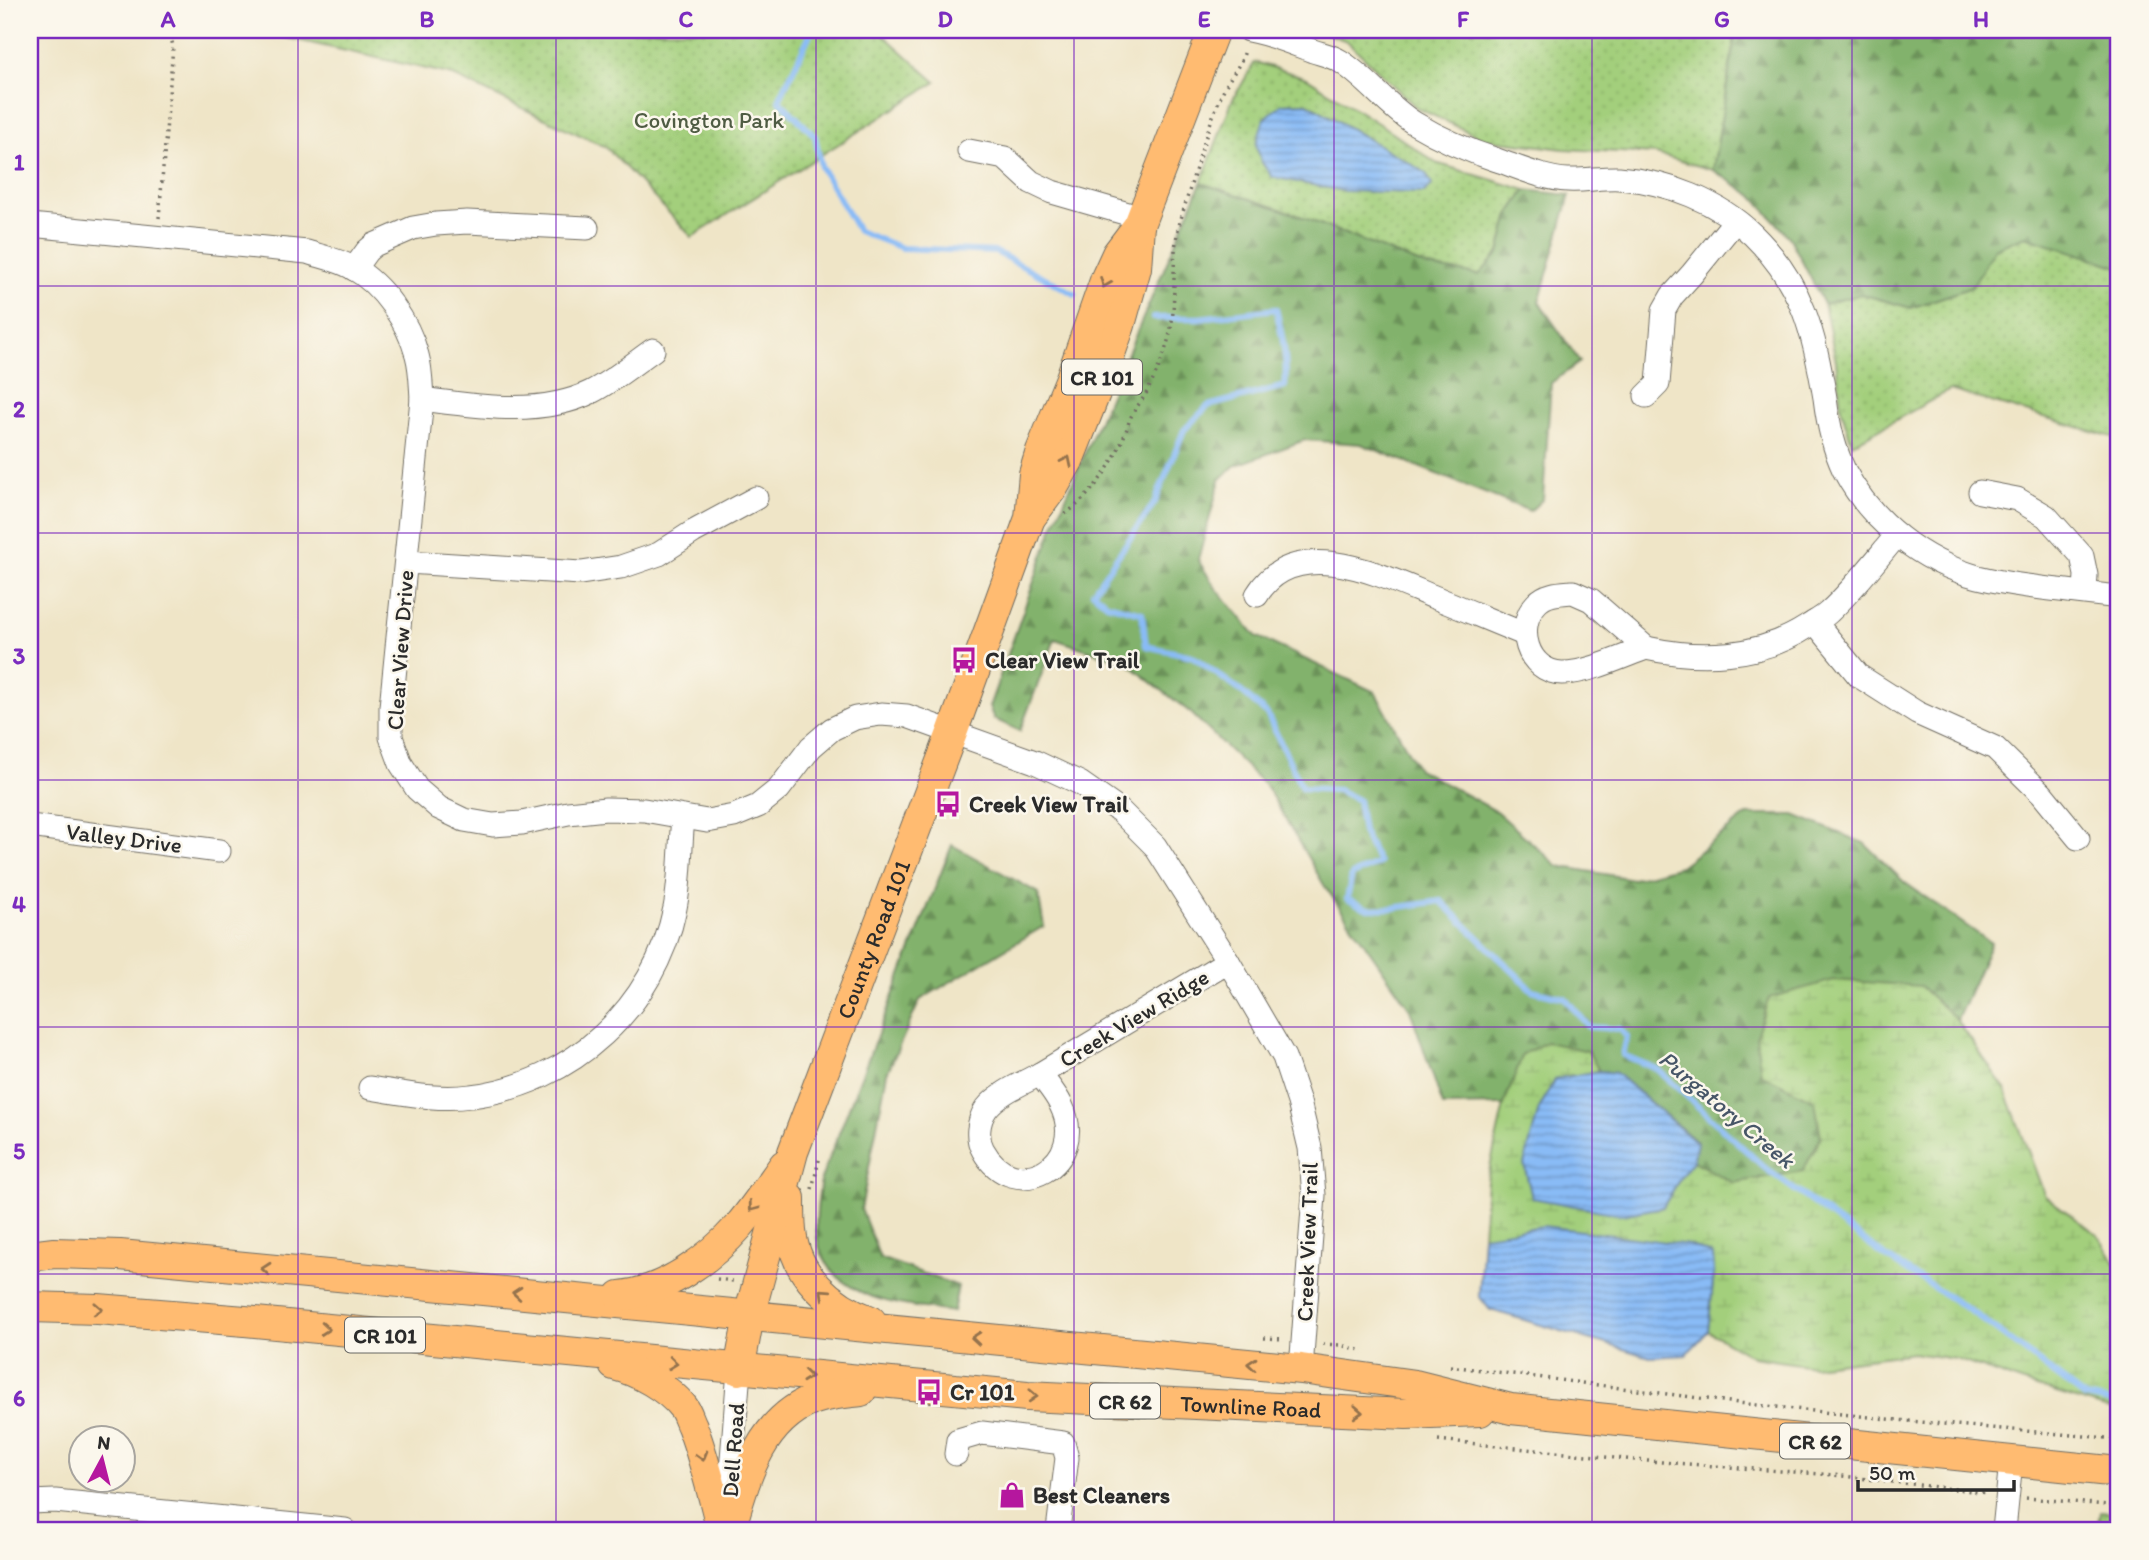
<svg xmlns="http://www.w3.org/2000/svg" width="2149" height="1560" font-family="Itim,sans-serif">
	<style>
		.grass { fill: url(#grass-dots); stroke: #677d54; stroke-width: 2; fill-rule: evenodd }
		.forest { fill: url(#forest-firs); stroke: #566e4c; stroke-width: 2 }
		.wetland { fill: url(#wetland-marsh); stroke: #677d54; stroke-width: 2 }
		.water { fill: url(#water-rules); stroke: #5a7390; stroke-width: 2 }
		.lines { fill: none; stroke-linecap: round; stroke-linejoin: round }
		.stream { stroke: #89bbf6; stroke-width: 6 }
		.minor-casing { stroke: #706c62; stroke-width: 25 }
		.major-casing { stroke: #706c62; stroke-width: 32 }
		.path { stroke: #706c62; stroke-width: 3.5; stroke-dasharray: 2 5; stroke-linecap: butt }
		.minor { stroke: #fff; stroke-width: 23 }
		.major { stroke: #ffbb71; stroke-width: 30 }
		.oneway { stroke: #95734e }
		.grid { fill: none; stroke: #7b2cbf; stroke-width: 2; stroke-opacity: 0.55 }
		.labels { text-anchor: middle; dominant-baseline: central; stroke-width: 5; stroke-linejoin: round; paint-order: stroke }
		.shield { fill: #fbf7ec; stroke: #696865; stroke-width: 2 }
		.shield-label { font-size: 21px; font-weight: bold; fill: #2b2b2b }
		.park-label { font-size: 23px; fill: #4f5c43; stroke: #fbf7ec }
		.street-label { font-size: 23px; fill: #2b2b2b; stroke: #fbf7ec }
		.poi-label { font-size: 23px; font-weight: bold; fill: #2b2b2b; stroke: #fbf7ec; text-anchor: start }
		.water-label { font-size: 24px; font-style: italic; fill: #475668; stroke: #fbf7ec }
		.neatline { fill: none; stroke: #7b2cbf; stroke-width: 2.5 }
		.grid-label { font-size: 23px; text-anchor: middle; font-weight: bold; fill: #7b2cbf }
	</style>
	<defs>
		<pattern id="grass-dots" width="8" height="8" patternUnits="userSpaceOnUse" patternTransform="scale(1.75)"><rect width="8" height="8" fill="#a3cf7c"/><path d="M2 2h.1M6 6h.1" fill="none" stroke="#8cb26b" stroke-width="1.8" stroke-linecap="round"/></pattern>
		<pattern id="forest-firs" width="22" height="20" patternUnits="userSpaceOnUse" patternTransform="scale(1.75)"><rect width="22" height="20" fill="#82b26c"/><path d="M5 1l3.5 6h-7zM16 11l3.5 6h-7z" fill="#6b9159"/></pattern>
		<pattern id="wetland-marsh" width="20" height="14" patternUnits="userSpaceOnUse" patternTransform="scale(1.75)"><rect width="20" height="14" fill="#a3cf7c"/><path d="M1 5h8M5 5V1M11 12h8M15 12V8" fill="none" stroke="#8cb26b"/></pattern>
		<pattern id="water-rules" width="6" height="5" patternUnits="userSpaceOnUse" patternTransform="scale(1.75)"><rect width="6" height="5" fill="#89bbf6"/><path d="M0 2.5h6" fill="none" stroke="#7098c7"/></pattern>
	</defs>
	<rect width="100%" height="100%" fill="#fbf7ec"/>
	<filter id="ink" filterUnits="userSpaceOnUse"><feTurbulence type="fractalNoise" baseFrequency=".0143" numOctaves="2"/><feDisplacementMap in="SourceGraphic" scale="14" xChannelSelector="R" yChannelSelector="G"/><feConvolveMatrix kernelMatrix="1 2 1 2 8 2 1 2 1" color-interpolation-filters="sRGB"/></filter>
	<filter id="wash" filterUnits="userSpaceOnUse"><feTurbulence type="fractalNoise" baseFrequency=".00686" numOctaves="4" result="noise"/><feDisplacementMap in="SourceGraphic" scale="28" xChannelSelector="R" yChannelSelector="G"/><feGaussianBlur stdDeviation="1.57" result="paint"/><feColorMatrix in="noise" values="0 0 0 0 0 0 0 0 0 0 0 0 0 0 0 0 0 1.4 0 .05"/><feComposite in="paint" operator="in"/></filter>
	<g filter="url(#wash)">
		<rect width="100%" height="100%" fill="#efe5c7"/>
		<g class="grass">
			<polygon points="252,30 878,30 936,82 692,237 606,147 449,74"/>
			<polygon points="1318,30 1736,30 1713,170 1656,154 1564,149 1484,139 1417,108 1347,41"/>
			<path d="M1255 62 1307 78 1387 129 1436 163 1526 190 1509 215 1499 253 1479 275 1428 267 1292 213 1201 183 1232 101ZM1308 103 1426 173 1282 104Z"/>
			<polygon points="2025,236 2119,267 2119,439 1950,390 1852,444 1841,408 1836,361 1824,304 1861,294 1911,308 1972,287 1994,248"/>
			<polygon points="2100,1512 2119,1514 2119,1530 2097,1530"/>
		</g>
		<g class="forest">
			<polygon points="1736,30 2119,30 2119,267 2025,236 1994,249 1972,287 1911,308 1861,294 1824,304 1790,238 1753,196 1713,170"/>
			<polygon points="1201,183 1292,213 1428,267 1479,275 1499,253 1509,215 1526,190 1570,195 1539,302 1580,362 1551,383 1543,499 1530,511 1361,444 1305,440 1234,466 1220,480 1198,560 1215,587 1256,636 1375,692 1418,769 1496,811 1558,866 1633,879 1680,866 1747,815 1794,815 1864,843 1904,882 1991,943 1957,1020 1920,986 1761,1073 1815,1101 1821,1137 1803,1171 1733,1183 1693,1161 1697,1142 1616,1073 1599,1071 1587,1051 1523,1054 1504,1105 1443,1106 1410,1009 1324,885 1266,786 1191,713 1127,663 1055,639 1020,731 994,719 989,707 1054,525"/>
			<path d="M952 845 1038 893 1044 926 920 1000 887 1073 861 1209 880 1258 958 1286 953 1312C906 1305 839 1303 820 1249 813 1227 818 1201 821 1179Z"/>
		</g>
		<polygon class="wetland" points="1834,980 1920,986 1957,1020 2005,1089 2045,1196 2097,1234 2119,1269 2119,1410 2105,1408 2021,1382 1956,1359 1913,1353 1813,1366 1753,1357 1708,1331 1714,1273 1713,1255 1689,1245 1483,1235 1487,1181 1504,1105 1523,1054 1546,1042 1588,1051 1599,1071 1555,1079 1539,1109 1663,1207 1682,1175 1693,1161 1733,1183 1803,1171 1821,1137 1815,1101 1761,1074 1756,1036 1769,998"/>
		<g class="water">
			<polygon points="1307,103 1426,173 1432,185 1424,193 1343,191 1272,177 1261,161 1256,144 1264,119 1282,104"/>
			<polygon points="1599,1071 1616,1073 1697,1143 1693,1161 1682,1175 1663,1207 1622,1215 1532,1198 1524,1164 1539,1109 1555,1079"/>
			<polygon points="1543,1226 1689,1245 1713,1255 1714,1273 1708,1331 1686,1355 1650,1357 1490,1310 1479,1296 1483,1235"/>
		</g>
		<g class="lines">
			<g class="stream">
				<polyline points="812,30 779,100 815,136 821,167 858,231 902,248 996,252 1075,294"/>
				<path d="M1153 318H1199L1276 309C1282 335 1288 359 1285 386L1208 406 1184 430 1155 502 1093 592 1107 604 1142 613 1146 646 1192 656 1238 689 1267 714 1302 788 1338 790 1358 800 1363 832 1379 863 1352 875 1347 899 1368 909 1393 908 1441 901 1532 990 1565 998 1589 1027 1620 1029 1627 1037 1623 1055 1657 1069 1765 1168 1886 1257 1975 1314 2085 1397 2119 1404"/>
			</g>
		</g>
	</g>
	<g filter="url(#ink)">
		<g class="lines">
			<g class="minor-casing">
				<g id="minor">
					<path d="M1248 30C1271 34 1292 43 1313 51 1322 54 1332 56 1340 61 1367 78 1387 106 1414 123 1439 138 1469 151 1497 160 1520 168 1544 179 1568 180 1585 181 1602 177 1619 178 1668 182 1718 201 1753 235 1803 284 1814 333 1825 398 1828 423 1833 447 1844 470 1871 522 1922 562 1978 577 2023 588 2073 591 2119 597"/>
					<polyline points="969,151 1005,158 1031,182 1052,192 1142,218"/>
					<path d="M30 225 307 252C323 257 339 260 353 268 383 285 408 322 417 355 421 369 421 384 422 399L391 707V737L401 764 417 789 439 808 464 820 493 825 522 823 568 813 606 809 644 810 707 821 734 816 758 806 779 789 811 747 832 729 855 718 881 714 907 716 1035 762 1080 783 1120 811 1155 846 1228 961 1284 1057 1299 1102 1310 1148 1314 1195 1301 1369"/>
					<polyline points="354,269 367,251 374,245 413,228 436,224 467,222 587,228"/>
					<polyline points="1646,396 1658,384 1664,310 1672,296 1692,274 1735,221"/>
					<path d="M422 399C476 406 540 417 591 392 613 381 633 364 653 350"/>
					<polyline points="1980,492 2017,499 2046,516 2082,556 2086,575 2085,592"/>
					<polyline points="407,562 581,573 621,567 659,554 693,532 756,498"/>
					<path d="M1573 592 1591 600 1646 648C1621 657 1588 673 1562 673 1527 672 1514 626 1537 603 1546 593 1561 593 1573 592Z"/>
					<path d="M1257 595C1295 532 1383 576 1434 597 1464 609 1494 622 1524 634"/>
					<polyline points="1815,622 1859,676 1917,713 1995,748 2042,794 2078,838"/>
					<path d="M1646 648C1700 660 1759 658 1807 627 1814 622 1823 618 1829 612 1854 589 1875 561 1897 535"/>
					<polyline points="30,826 219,851"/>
					<path d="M1040 1074C1047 1084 1056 1094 1061 1105 1090 1164 1014 1207 983 1150 976 1138 978 1121 986 1109 998 1093 1023 1083 1040 1074Z"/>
					<polyline points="1040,1074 1228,961"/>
					<path d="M370 1088C403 1093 437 1101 471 1096 572 1084 655 1007 675 908 681 879 680 847 683 818"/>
					<polyline points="956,1454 958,1440 982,1433 1063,1443 1067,1458 1058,1530"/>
					<polyline points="30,1502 55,1501 345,1530"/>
					<polyline points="728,1510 739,1370"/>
					<polyline points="2004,1530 2011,1461"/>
				</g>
			</g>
			<g class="major-casing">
				<g id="major">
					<polyline points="1030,518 1054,486 1068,461 1105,368 1120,325 1136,268 1139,225"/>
					<path d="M790 1198C790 1209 790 1220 791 1231 795 1275 831 1307 871 1321"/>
					<polyline points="30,1256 54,1253 120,1255 1301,1369 1415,1385 1511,1409 2119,1472"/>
					<path d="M620 1296C664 1292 710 1259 739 1226 755 1207 769 1186 784 1165"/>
					<path id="s1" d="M30 1307 98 1309 245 1321 1027 1396 1406 1414 1480 1411"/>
					<path d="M614 1365C638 1371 668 1388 683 1407 687 1412 689 1420 692 1426 705 1460 713 1495 722 1530"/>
					<path id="s2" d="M739 1370 749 1316 793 1152 952 733 1030 518 1034 474 1041 451 1071 378 1106 278 1117 254 1139 225 1214 30"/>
					<path d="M730 1530C745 1480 758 1423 812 1400 827 1394 845 1393 861 1391"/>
				</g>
			</g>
			<g class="path">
				<polyline points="159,218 173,46 169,30"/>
				<path d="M1065 514C1092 496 1113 464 1125 434 1127 429 1128 424 1130 419 1134 409 1142 401 1147 392 1157 373 1167 350 1171 328 1177 293 1170 257 1180 222 1193 179 1205 133 1223 91 1230 76 1241 66 1245 50"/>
				<polyline points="812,1189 820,1156"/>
				<polyline points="717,1279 733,1281"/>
				<polyline points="1264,1338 1284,1339"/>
				<polyline points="1323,1344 1340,1345 1360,1350"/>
				<polyline points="1450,1366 1738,1403 1897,1420 2119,1439"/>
				<polyline points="1438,1440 1635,1460 1834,1475 1988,1493"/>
				<polyline points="2026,1498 2119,1506"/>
			</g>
			<use href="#minor" class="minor"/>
			<use href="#major" class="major"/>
		</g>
		<defs><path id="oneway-chevron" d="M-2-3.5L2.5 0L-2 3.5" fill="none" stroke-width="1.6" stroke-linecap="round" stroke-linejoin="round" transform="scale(1.75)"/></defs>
		<g class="oneway">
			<use href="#oneway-chevron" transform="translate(1105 283) rotate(112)"/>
			<use href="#oneway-chevron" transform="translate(1067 461) rotate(-64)"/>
			<use href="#oneway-chevron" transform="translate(753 1207) rotate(127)"/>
			<use href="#oneway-chevron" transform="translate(266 1269) rotate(-175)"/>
			<use href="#oneway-chevron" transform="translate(517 1293) rotate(-175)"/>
			<use href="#oneway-chevron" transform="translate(824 1293) rotate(-138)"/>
			<use href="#oneway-chevron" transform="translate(98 1309) rotate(3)"/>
			<use href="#oneway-chevron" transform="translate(325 1329) rotate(5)"/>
			<use href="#oneway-chevron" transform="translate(976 1338) rotate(-175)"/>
			<use href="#oneway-chevron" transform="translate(673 1363) rotate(6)"/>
			<use href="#oneway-chevron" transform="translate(1252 1364) rotate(-175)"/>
			<use href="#oneway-chevron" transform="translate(807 1376) rotate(6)"/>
			<use href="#oneway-chevron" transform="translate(1033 1396) rotate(3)"/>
			<use href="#oneway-chevron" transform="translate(1358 1412) rotate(3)"/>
			<use href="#oneway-chevron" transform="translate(702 1456) rotate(74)"/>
		</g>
	</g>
	<path class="grid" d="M298 30V1530M556 30V1530M816 30V1530M1074 30V1530M1334 30V1530M1592 30V1530M1852 30V1530M30 286H2119M30 533H2119M30 780H2119M30 1027H2119M30 1274H2119"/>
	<defs>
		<g id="bus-bare" transform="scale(2.1)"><path d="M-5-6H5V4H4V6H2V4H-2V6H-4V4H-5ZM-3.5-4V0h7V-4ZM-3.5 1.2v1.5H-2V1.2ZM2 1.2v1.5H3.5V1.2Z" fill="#b5179e" stroke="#fbf7ec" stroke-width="2.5" paint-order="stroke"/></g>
		<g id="shop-bare" transform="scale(2.1)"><path d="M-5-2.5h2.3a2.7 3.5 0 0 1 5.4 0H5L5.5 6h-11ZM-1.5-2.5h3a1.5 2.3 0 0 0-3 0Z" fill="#b5179e" stroke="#fbf7ec" stroke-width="2.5" paint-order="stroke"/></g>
	</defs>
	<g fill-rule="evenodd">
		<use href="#bus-bare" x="964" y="660"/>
		<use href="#bus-bare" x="948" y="804"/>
		<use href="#bus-bare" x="929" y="1392"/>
		<use href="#shop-bare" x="1012" y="1495"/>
	</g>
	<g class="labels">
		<g class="shield">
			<rect x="1062" y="359.5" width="80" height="35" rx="5"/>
			<rect x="345" y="1317.5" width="80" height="35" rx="5"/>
			<rect x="1090" y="1383.5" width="70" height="35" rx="5"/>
			<rect x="1780" y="1423.5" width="70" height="35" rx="5"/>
		</g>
		<g class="shield-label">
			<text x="1102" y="377">CR 101</text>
			<text x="385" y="1335">CR 101</text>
			<text x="1125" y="1401">CR 62</text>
			<text x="1815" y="1441">CR 62</text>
		</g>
		<g class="park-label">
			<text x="709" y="120">Covington Park</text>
		</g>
		<g class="street-label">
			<text transform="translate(400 650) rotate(-86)">Clear View Drive</text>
			<text transform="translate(124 838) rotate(7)">Valley Drive</text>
			<text stroke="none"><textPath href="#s2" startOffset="452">County Road 101</textPath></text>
			<text transform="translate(1134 1018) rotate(-31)">Creek View Ridge</text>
			<text transform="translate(1307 1242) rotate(-88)">Creek View Trail</text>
			<text stroke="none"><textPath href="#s1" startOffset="1225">Townline Road</textPath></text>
			<text transform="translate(733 1450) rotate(-86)">Dell Road</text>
		</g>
		<g class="poi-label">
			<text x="985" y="660">Clear View Trail</text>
			<text x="969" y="804">Creek View Trail</text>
			<text x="950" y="1392">Cr 101</text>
			<text x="1033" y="1495">Best Cleaners</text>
		</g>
		<g class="water-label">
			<text transform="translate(1727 1109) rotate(40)">Purgatory Creek</text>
		</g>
	</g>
	<rect width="2149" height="1560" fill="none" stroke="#fbf7ec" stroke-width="77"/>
	<g transform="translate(102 1459) rotate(7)"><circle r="33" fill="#fbf7ec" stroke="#a8a59f" stroke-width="2"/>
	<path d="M0-5L12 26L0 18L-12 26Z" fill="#b5179e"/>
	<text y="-10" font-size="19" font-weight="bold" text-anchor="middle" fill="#2b2b2b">N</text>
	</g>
	<path d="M1858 1480v10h156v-10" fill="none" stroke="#2b2b2b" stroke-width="3.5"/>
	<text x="1869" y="1480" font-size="21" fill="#2b2b2b" stroke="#fbf7ec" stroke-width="5" paint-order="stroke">50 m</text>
	<rect x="38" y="38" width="2072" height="1484" class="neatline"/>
	<g class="grid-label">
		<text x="168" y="27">A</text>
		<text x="427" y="27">B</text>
		<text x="686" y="27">C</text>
		<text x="945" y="27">D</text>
		<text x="1204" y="27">E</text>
		<text x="1463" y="27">F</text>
		<text x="1722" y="27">G</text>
		<text x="1981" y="27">H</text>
		<text x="19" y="170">1</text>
		<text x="19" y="417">2</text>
		<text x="19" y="664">3</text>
		<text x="19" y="912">4</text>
		<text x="19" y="1159">5</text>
		<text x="19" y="1406">6</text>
	</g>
</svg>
